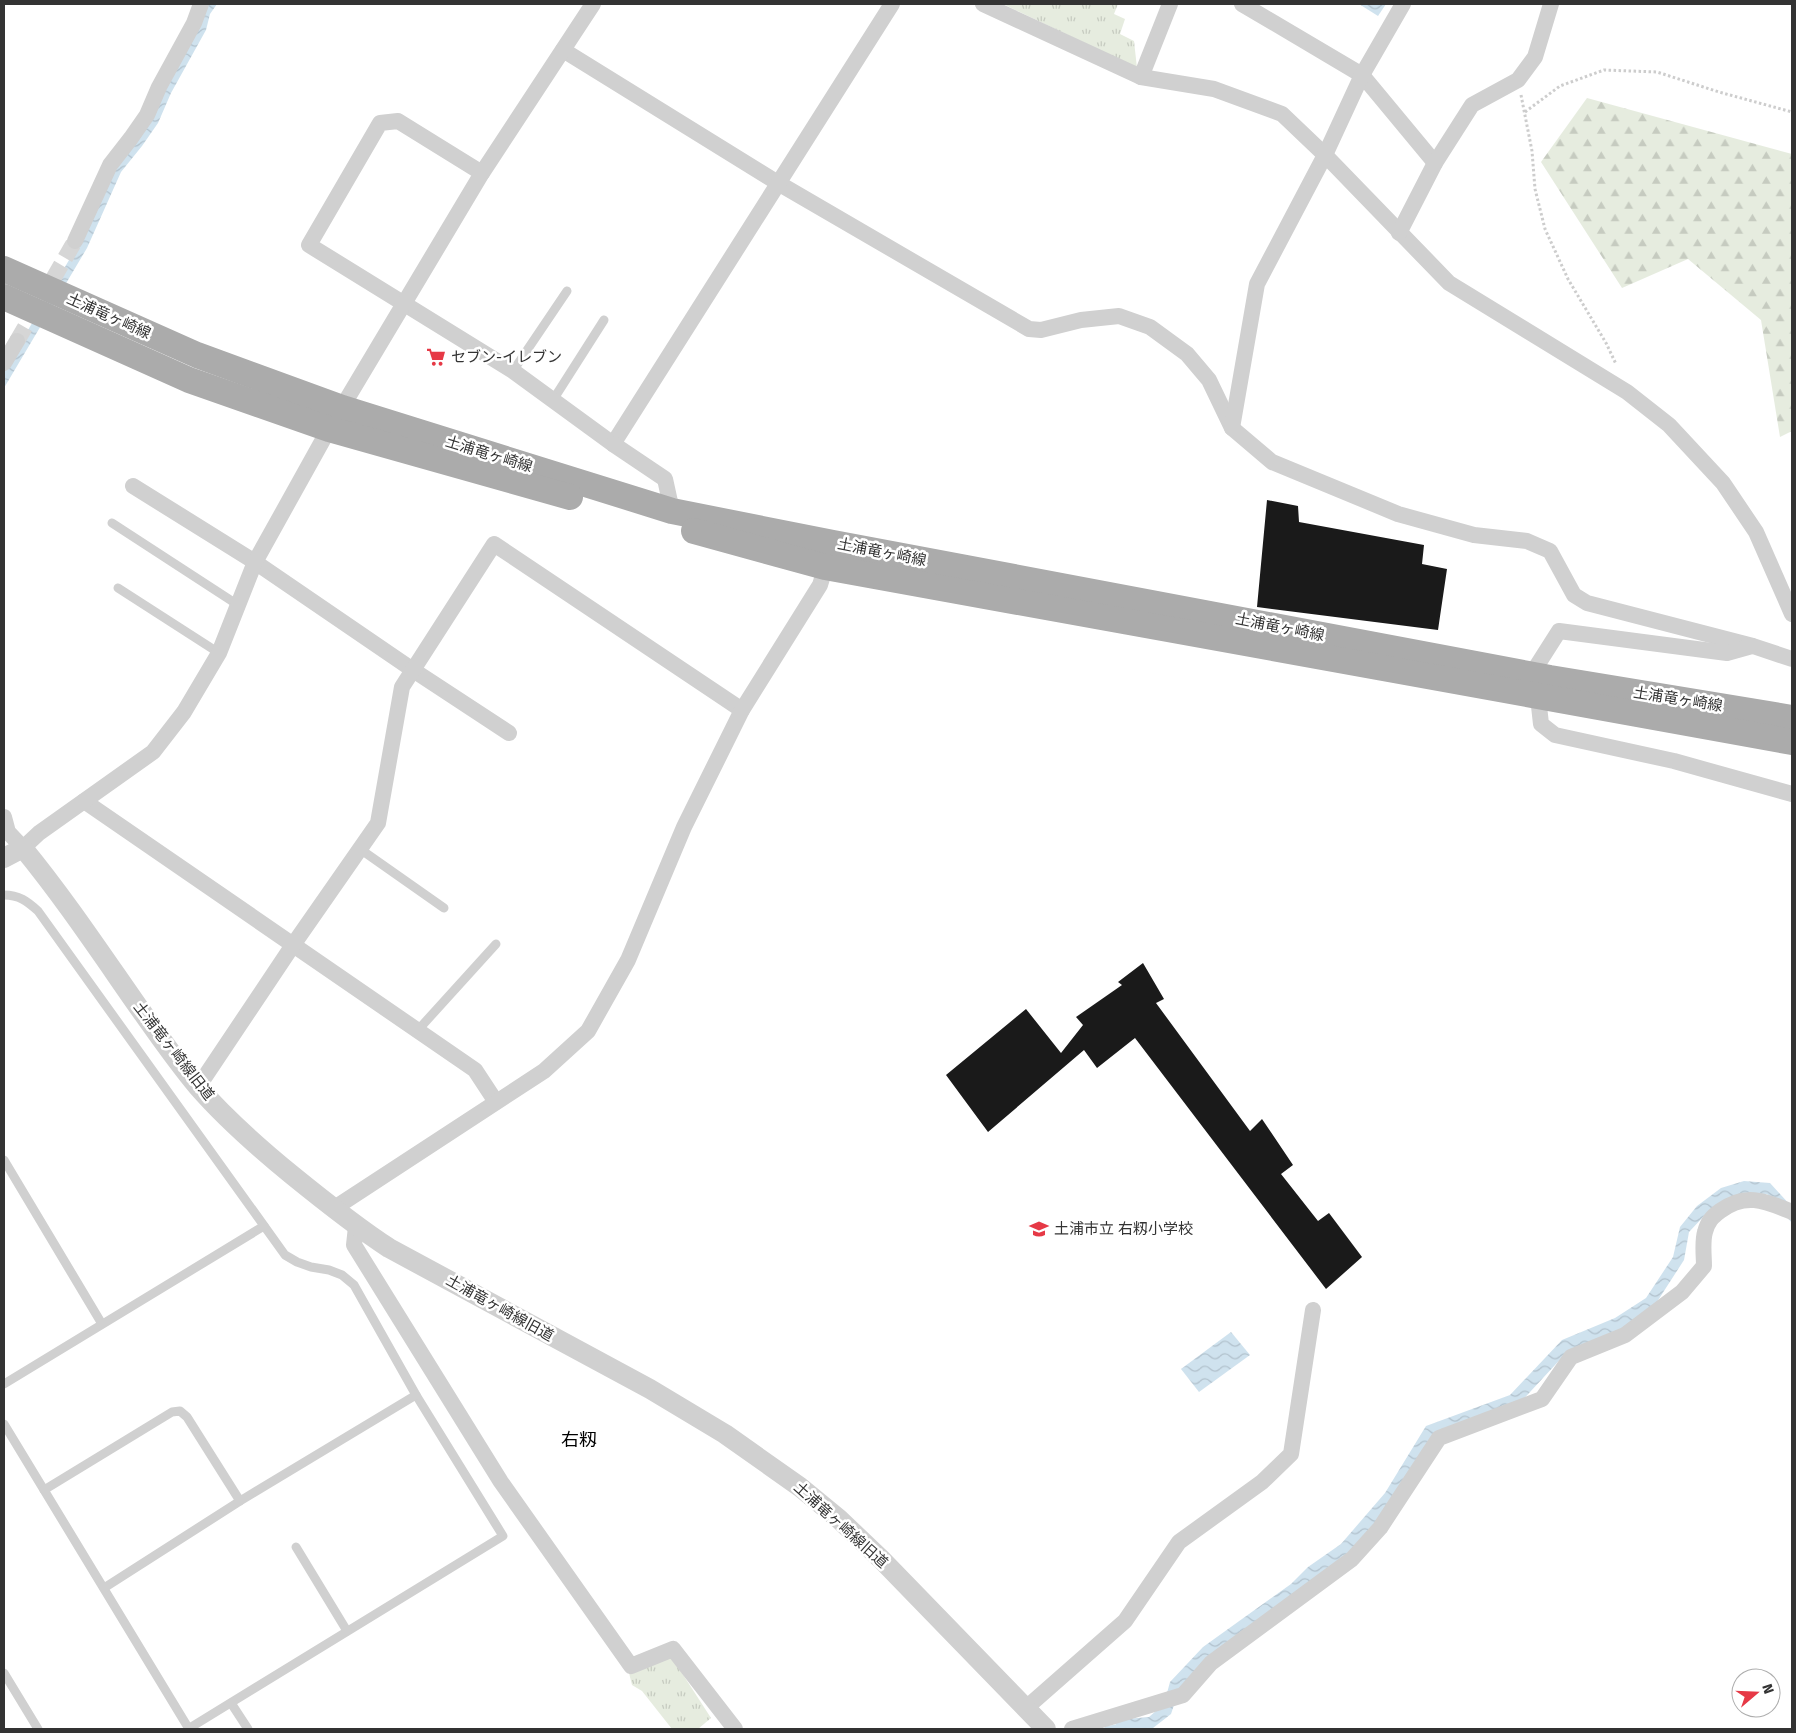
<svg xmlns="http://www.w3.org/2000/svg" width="1796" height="1733" font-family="'Fira Sans','Noto Sans JP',sans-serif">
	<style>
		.grass { fill: url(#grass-tufts) }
		.forest { fill: url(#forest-firs) }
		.water { fill: url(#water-waves) }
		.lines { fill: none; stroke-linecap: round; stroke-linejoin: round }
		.stream { stroke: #cfe2ee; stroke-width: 5.5 }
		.building { fill: #1a1a1a }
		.minor-tunnel { stroke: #d6d6d6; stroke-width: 16; stroke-dasharray: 16 8; stroke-linecap: butt }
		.path { stroke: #cdcdcd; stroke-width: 3; stroke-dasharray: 2.5 2.5; stroke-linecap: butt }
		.service { stroke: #d0d0d0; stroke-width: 9 }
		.minor { stroke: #d0d0d0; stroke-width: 16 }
		.tertiary { stroke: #d0d0d0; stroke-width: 20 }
		.primary { stroke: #ababab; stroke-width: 26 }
		.labels { text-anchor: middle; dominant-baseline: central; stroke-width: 5; stroke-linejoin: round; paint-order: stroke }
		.street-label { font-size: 15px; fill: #333; stroke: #fff }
		.poi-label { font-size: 15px; fill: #333; stroke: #fff; text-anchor: start }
		.quarter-label { font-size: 18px; fill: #000; stroke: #fff }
	</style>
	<defs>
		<pattern id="grass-tufts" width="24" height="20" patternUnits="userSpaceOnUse" patternTransform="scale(1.25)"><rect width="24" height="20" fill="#e6ecdf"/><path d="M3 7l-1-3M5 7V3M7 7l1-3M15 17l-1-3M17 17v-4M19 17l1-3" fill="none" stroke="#c6cbc0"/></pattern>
		<pattern id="forest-firs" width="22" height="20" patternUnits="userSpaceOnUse" patternTransform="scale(1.25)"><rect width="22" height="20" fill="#e6ecdf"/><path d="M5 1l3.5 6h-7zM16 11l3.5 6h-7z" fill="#c6cbc0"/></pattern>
		<pattern id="water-waves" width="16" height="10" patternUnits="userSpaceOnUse" patternTransform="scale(1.25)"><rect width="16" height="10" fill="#cfe2ee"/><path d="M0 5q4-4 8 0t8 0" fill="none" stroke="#b2c2cd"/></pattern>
	</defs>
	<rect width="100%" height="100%" fill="#fff"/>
	<g class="grass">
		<polygon points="1003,4 1118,4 1114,14 1125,19 1120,34 1134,41 1137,68"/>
		<polygon points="671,1656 711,1718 698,1729 672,1729 642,1691 632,1685 629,1673"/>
	</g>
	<polygon class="forest" points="1587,98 1792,154 1792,431 1780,437 1761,320 1688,259 1622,288 1541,162"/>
	<g class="water">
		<polygon points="206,4 217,4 210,14 206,30 171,93 158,123 142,146 121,172 87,248 4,388 4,371 79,243 114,167"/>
		<polygon points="1359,4 1386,4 1378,16"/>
		<polygon points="1744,1181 1770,1183 1792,1207 1792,1223 1767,1194 1705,1215 1689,1232 1684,1260 1653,1308 1623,1329 1568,1351 1518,1405 1435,1434 1395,1500 1350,1554 1179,1690 1171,1714 1153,1728 1117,1729 1115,1720 1149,1717 1164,1704 1170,1682 1203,1647 1291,1584 1308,1567 1341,1544 1385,1493 1426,1426 1510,1395 1562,1340 1615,1318 1646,1298 1673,1257 1680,1227 1697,1206 1721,1188"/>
		<polygon points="1231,1332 1250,1355 1199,1392 1181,1369"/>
	</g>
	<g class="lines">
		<polyline class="stream" points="1107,1729 1122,1726"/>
	</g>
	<g class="building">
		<polygon points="1267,500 1298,506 1299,522 1424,545 1422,564 1447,569 1438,630 1257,607"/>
		<polygon points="1143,963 1164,999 1156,1003 1250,1131 1262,1119 1293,1165 1281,1174 1318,1221 1329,1213 1362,1257 1326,1289 1135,1038 1097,1068 1084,1050 988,1132 946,1075 1026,1009 1061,1053 1083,1025 1076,1017 1122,985 1118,982"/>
	</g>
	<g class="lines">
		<polyline class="minor-tunnel" points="17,341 75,241"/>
		<g class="path">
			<polyline points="1521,95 1532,151 1535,189 1545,229 1568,279 1606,343 1616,364"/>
			<polyline points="1525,112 1560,86 1604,70 1657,72 1719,92 1792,112"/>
		</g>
		<g class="service">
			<polyline points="513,371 567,291"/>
			<polyline points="553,400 604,320"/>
			<polyline points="112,523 238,605"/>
			<polyline points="118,588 219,653"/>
			<polyline points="360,849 444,908"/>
			<path d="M4 895C19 895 27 901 38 911L285 1255 297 1262 311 1267 329 1270 342 1275 354 1285 416 1395 503 1536 188 1729"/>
			<polyline points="418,1030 496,944"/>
			<polyline points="4,1160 102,1324"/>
			<polyline points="4,1384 264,1226"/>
			<polyline points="4,1424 189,1729"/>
			<polyline points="44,1490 172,1412 180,1411 187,1417 240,1501"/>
			<polyline points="296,1547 347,1631"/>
			<polyline points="104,1588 240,1501 416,1395"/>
			<polyline points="4,1673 38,1729"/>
			<polyline points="231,1703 248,1729"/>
		</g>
		<g class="minor">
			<polyline points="983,4 1141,77 1214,89 1282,114 1325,155 1449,283 1627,392 1669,425 1723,483 1756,532 1792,614"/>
			<polyline points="1242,4 1362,75 1435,163"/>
			<polyline points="563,50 778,183 1029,329 1041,330 1081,320 1119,316 1150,327 1187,354 1209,380 1232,428 1272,462 1398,514 1474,535 1527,541 1550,551 1574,595 1587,603 1753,646 1792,659"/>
			<polyline points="1141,77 1170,4"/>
			<polyline points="482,173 398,121 380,123 309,245 513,371 613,444 892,4"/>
			<polyline points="1399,233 1435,163 1472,105 1518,80 1535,57 1551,4"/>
			<polyline points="75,241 110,165 131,138 147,115 159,87 194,23 201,4"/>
			<polyline points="4,363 17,341"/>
			<polyline points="1232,428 1257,284 1325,155 1362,75 1403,4"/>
			<polyline points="613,444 665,479 672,511"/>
			<polyline points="133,486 255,562 413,670 509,733"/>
			<polyline points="1531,675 1559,631 1727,653 1752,646"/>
			<polyline points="1538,697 1541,724 1555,735 1674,761 1792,794"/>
			<polyline points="84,801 475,1070 496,1102"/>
			<polyline points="4,817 8,832 23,848 39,833 153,752 184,712 219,653 255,562 329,429 482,173 593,4"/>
			<polyline points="198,1087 293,945 378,823 402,687 494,544 742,710"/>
			<polyline points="333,1209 544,1071 588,1031 628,960 684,827 742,710 820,585 828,559"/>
			<polyline points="356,1227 354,1245 501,1482 631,1666 673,1649 735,1729"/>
			<polyline points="1026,1708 1125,1621 1179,1542 1262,1482 1291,1454 1313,1310"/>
			<path d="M1072 1729 1183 1695 1211 1663 1352 1559 1380 1528 1439 1438 1542 1399 1571 1357 1625 1335 1682 1292 1704 1266C1704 1256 1702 1242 1705 1232 1708 1221 1712 1217 1720 1211 1746 1192 1765 1201 1792 1212"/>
		</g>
		<path class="tertiary" d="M4 858 23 848C64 898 100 952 137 1005 157 1033 176 1061 198 1087 226 1119 259 1148 292 1175 324 1201 355 1226 389 1248L650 1389 725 1434 800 1487 839 1519 881 1559 1046 1729"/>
		<g class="primary">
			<polyline points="4,269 197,355 342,408 672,511 833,543 1550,678 1792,718"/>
			<polyline points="4,297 189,380 329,429 570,497"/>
			<polyline points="694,531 825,567 1792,742"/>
		</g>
	</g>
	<defs>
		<g id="supermarket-bare" transform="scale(1.5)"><path d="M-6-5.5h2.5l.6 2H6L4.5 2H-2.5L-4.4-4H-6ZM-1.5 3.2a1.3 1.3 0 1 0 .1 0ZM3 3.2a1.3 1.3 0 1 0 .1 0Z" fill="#e63946" stroke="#fff" stroke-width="2.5" paint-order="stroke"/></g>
		<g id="school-bare" transform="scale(1.5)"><path d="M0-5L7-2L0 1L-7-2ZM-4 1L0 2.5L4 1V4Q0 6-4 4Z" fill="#e63946" stroke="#fff" stroke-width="2.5" paint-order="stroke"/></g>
	</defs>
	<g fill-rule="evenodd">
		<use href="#supermarket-bare" x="436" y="357"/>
		<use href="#school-bare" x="1039" y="1229"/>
	</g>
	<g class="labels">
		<g class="street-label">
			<text transform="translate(109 316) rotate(24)">土浦竜ヶ崎線</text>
			<text transform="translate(489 454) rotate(17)">土浦竜ヶ崎線</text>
			<text transform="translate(882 552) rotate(11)">土浦竜ヶ崎線</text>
			<text transform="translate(1280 627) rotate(11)">土浦竜ヶ崎線</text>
			<text transform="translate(1678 699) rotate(9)">土浦竜ヶ崎線</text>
			<text transform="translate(174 1051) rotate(52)">土浦竜ヶ崎線旧道</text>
			<text transform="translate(500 1308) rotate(29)">土浦竜ヶ崎線旧道</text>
			<text transform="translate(841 1525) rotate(42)">土浦竜ヶ崎線旧道</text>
		</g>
		<g class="poi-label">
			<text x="451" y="357">セブン-イレブン</text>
			<text x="1054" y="1229">土浦市立 右籾小学校</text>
		</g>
		<g class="quarter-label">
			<text x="579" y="1440">右籾</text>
		</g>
	</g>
	<rect width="1796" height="1733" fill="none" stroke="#333333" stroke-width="10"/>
	<g transform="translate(1756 1693) rotate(71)"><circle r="24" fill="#ffffff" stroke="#adadad"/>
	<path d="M0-4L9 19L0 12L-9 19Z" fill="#e63946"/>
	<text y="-8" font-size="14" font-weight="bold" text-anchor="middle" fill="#333333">N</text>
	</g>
</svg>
